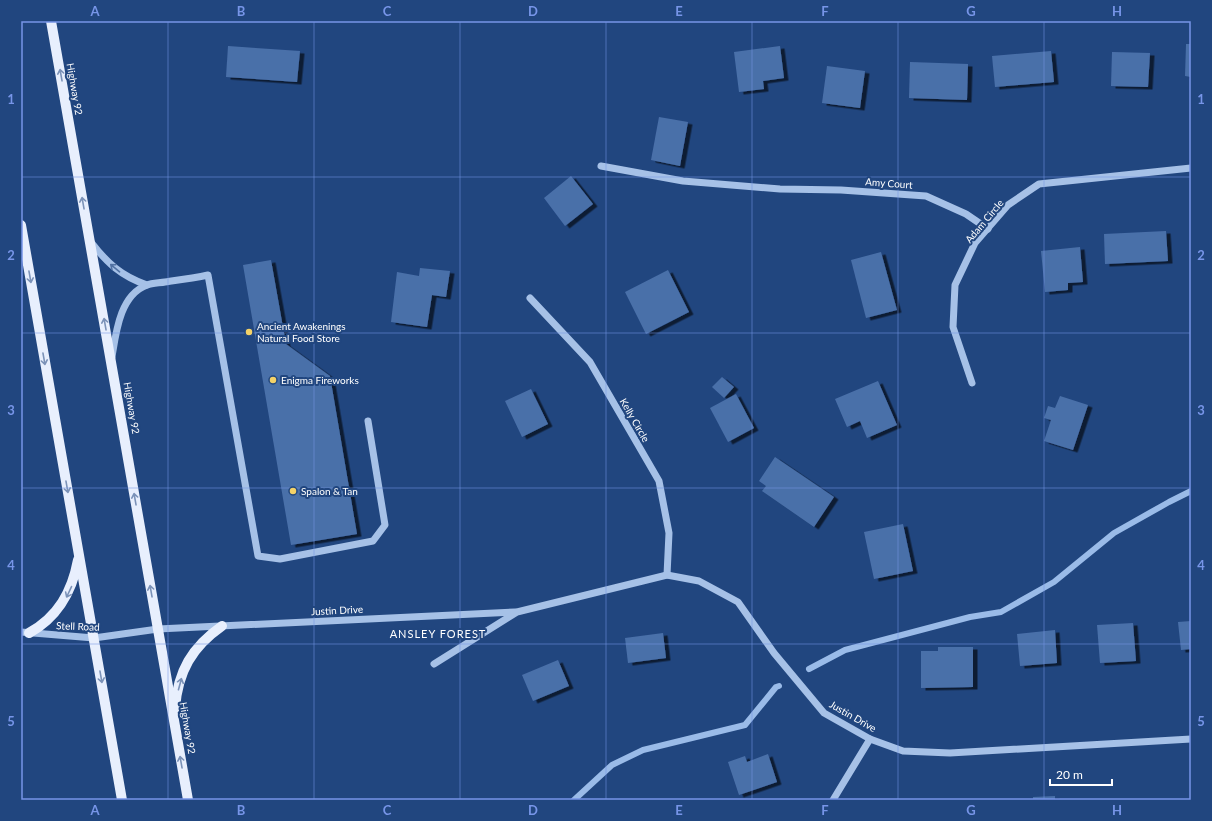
<svg xmlns="http://www.w3.org/2000/svg" width="1212" height="821" font-family="Lato,sans-serif">
	<style>
		.lines { fill: none; stroke-linecap: round; stroke-linejoin: round }
		.stream { stroke: #9abbe8; stroke-width: 6 }
		.building { fill: #4a70a9; filter: url(#shadow) }
		.minor { stroke: #a6c1e7; stroke-width: 7 }
		.major { stroke: #e8effd; stroke-width: 10 }
		.oneway { stroke: #7b92b8 }
		.oneway2 { stroke: #5071a3 }
		.grid { fill: none; stroke: #7795e8; stroke-width: 1; stroke-opacity: 0.55 }
		.poi-dot { fill: #f4d268; stroke: #21467f; stroke-width: 1.5 }
		.labels { text-anchor: middle; dominant-baseline: central; stroke-width: 4; stroke-linejoin: round; paint-order: stroke }
		.street-label { font-size: 10px; fill: #fff; stroke: #21467f }
		.poi-label { font-size: 10px; fill: #fff; stroke: #21467f; text-anchor: start }
		.neighbourhood-label { font-size: 11px; letter-spacing: 1px; fill: #fff; stroke: #21467f }
		.neatline { fill: none; stroke: #7795e8; stroke-width: 1.5 }
		.grid-label { font-size: 13px; text-anchor: middle; font-weight: bold; fill: #7795e8 }
	</style>
	<defs>
		<filter id="shadow"><feDropShadow dx="4.5" dy="2.5" stdDeviation="0" flood-color="#0009"/></filter>
	</defs>
	<rect width="100%" height="100%" fill="#21467f"/>
	<g class="lines">
		<g class="stream">
			<polyline points="809,669 845,650 970,617 1001,612 1054,582 1114,533 1169,502 1191,491"/>
			<polyline points="574,800 612,765 643,750 745,725 776,687 779,686"/>
		</g>
	</g>
	<g class="building">
		<polygon points="1186,44 1191,44 1191,77 1185,76"/>
		<polygon points="228,46 300,51 297,82 226,77"/>
		<polygon points="780,46 784,78 763,81 764,89 739,92 734,52"/>
		<polygon points="1051,51 1054,82 995,87 992,56"/>
		<polygon points="1112,52 1150,53 1148,87 1111,86"/>
		<polygon points="910,62 968,64 967,100 909,98"/>
		<polygon points="827,66 865,71 860,108 822,103"/>
		<polygon points="659,117 688,122 680,166 651,160"/>
		<polygon points="571,176 593,204 565,226 544,198"/>
		<polygon points="1166,231 1168,261 1105,264 1104,234"/>
		<polygon points="1080,247 1083,282 1068,283 1068,290 1045,292 1041,251"/>
		<polygon points="881,252 897,310 866,318 851,260"/>
		<polygon points="271,260 286,344 330,376 357,534 291,545 243,265"/>
		<polygon points="420,268 450,271 446,297 432,295 427,327 391,322 397,272 419,276"/>
		<polygon points="668,270 689,312 646,334 625,292"/>
		<polygon points="722,377 734,387 724,398 712,387"/>
		<polygon points="878,381 897,425 867,438 860,421 847,427 835,399"/>
		<polygon points="531,389 548,424 522,437 505,401"/>
		<polygon points="736,394 754,428 728,442 710,408"/>
		<polygon points="1060,396 1088,405 1073,450 1044,441 1051,420 1044,418 1048,406 1055,408"/>
		<polygon points="775,457 834,497 814,527 762,491 766,486 759,481"/>
		<polygon points="903,524 913,571 874,579 864,532"/>
		<polygon points="1191,621 1191,649 1181,650 1178,622"/>
		<polygon points="1133,623 1136,661 1100,663 1097,625"/>
		<polygon points="1055,630 1057,663 1020,666 1017,634"/>
		<polygon points="663,633 666,658 628,663 625,638"/>
		<polygon points="938,647 973,647 973,687 921,688 921,651 938,651"/>
		<polygon points="558,660 569,686 533,701 522,675"/>
		<polygon points="768,754 777,782 739,795 728,762 745,756 747,762"/>
		<polygon points="1055,796 1055,800 1033,800 1033,797"/>
	</g>
	<g class="lines">
		<g class="minor">
			<polyline points="601,166 683,181 780,189 841,190 926,196 966,214 988,229"/>
			<path d="M91 242C107 263 121 276 147 285"/>
			<polyline points="530,298 590,362 659,481 669,533 667,575"/>
			<path d="M112 357C116 332 120 295 147 285 152 283 160 283 165 282 179 280 194 278 208 275L258 556 280 559 373 541 385 525 368 421"/>
			<polyline points="972,383 953,327 955,285 975,243 1008,205 1039,184 1191,168"/>
			<polyline points="21,632 94,638 158,629 515,612"/>
			<polyline points="434,664 517,612 667,575 699,581 738,602 774,653 824,713 870,739 903,751 950,753 1191,739"/>
			<polyline points="833,800 870,739"/>
		</g>
		<g class="major">
			<polyline points="51,21 188,800"/>
			<polyline points="21,225 122,800"/>
			<path d="M29 633C58 617 72 592 78 560"/>
			<path d="M175 708C178 671 192 647 222 626"/>
		</g>
	</g>
	<defs><path id="oneway-shaft" d="M-6 0H5M1.5-3L5.5 0L1.5 3" fill="none" stroke-width="1.6" stroke-linecap="round" stroke-linejoin="round"/></defs>
	<g class="oneway">
		<use href="#oneway-shaft" transform="translate(61 75) rotate(-100)"/>
		<use href="#oneway-shaft" transform="translate(83 203) rotate(-100)"/>
		<use href="#oneway-shaft" transform="translate(30 277) rotate(80)"/>
		<use href="#oneway-shaft" transform="translate(105 324) rotate(-100)"/>
		<use href="#oneway-shaft" transform="translate(44 359) rotate(80)"/>
		<use href="#oneway-shaft" transform="translate(67 487) rotate(80)"/>
		<use href="#oneway-shaft" transform="translate(135 499) rotate(-100)"/>
		<use href="#oneway-shaft" transform="translate(151 591) rotate(-100)"/>
		<use href="#oneway-shaft" transform="translate(69 592) rotate(115)"/>
		<use href="#oneway-shaft" transform="translate(101 677) rotate(80)"/>
		<use href="#oneway-shaft" transform="translate(180 684) rotate(-75)"/>
		<use href="#oneway-shaft" transform="translate(181 762) rotate(-100)"/>
	</g>
	<use class="oneway2" href="#oneway-shaft" transform="translate(115 268) rotate(-140)"/>
	<path class="grid" d="M168 21V800M314 21V800M460 21V800M606 21V800M752 21V800M898 21V800M1044 21V800M21 177H1191M21 333H1191M21 488H1191M21 644H1191"/>
	<g class="poi-dot">
		<circle cx="249" cy="332" r="4"/>
		<circle cx="273" cy="380" r="4"/>
		<circle cx="293" cy="491" r="4"/>
	</g>
	<g class="labels">
		<g class="street-label">
			<text transform="translate(75 89) rotate(80)">Highway 92</text>
			<text transform="translate(889 183) rotate(4)">Amy Court</text>
			<text transform="translate(984 221) rotate(-50)">Adam Circle</text>
			<text transform="translate(132 408) rotate(80)">Highway 92</text>
			<text transform="translate(635 420) rotate(60)">Kelly Circle</text>
			<text transform="translate(337 610) rotate(-3)">Justin Drive</text>
			<text transform="translate(78 626) rotate(2)">Stell Road</text>
			<text transform="translate(853 716) rotate(30)">Justin Drive</text>
			<text transform="translate(188 728) rotate(80)">Highway 92</text>
		</g>
		<g class="poi-label">
			<text x="257" y="326">Ancient Awakenings<tspan x="257" dy="12">Natural Food Store</tspan></text>
			<text x="281" y="380">Enigma Fireworks</text>
			<text x="301" y="491">Spalon &amp; Tan</text>
		</g>
		<g class="neighbourhood-label">
			<text x="438" y="633">ANSLEY FOREST</text>
		</g>
	</g>
	<rect width="1212" height="821" fill="none" stroke="#21467f" stroke-width="44"/>
	<path d="M1050 779v6h62v-6" fill="none" stroke="#ffffff" stroke-width="2"/>
	<text x="1056" y="779" font-size="12" fill="#ffffff" stroke="#21467f" stroke-width="3" paint-order="stroke">20 m</text>
	<rect x="22" y="22" width="1168" height="777" class="neatline"/>
	<g class="grid-label">
		<text x="95" y="16">A</text>
		<text x="241" y="16">B</text>
		<text x="387" y="16">C</text>
		<text x="533" y="16">D</text>
		<text x="679" y="16">E</text>
		<text x="825" y="16">F</text>
		<text x="971" y="16">G</text>
		<text x="1117" y="16">H</text>
		<text x="11" y="104">1</text>
		<text x="1201" y="104">1</text>
		<text x="11" y="260">2</text>
		<text x="1201" y="260">2</text>
		<text x="11" y="415">3</text>
		<text x="1201" y="415">3</text>
		<text x="11" y="570">4</text>
		<text x="1201" y="570">4</text>
		<text x="11" y="726">5</text>
		<text x="1201" y="726">5</text>
		<text x="95" y="815">A</text>
		<text x="241" y="815">B</text>
		<text x="387" y="815">C</text>
		<text x="533" y="815">D</text>
		<text x="679" y="815">E</text>
		<text x="825" y="815">F</text>
		<text x="971" y="815">G</text>
		<text x="1117" y="815">H</text>
	</g>
</svg>
